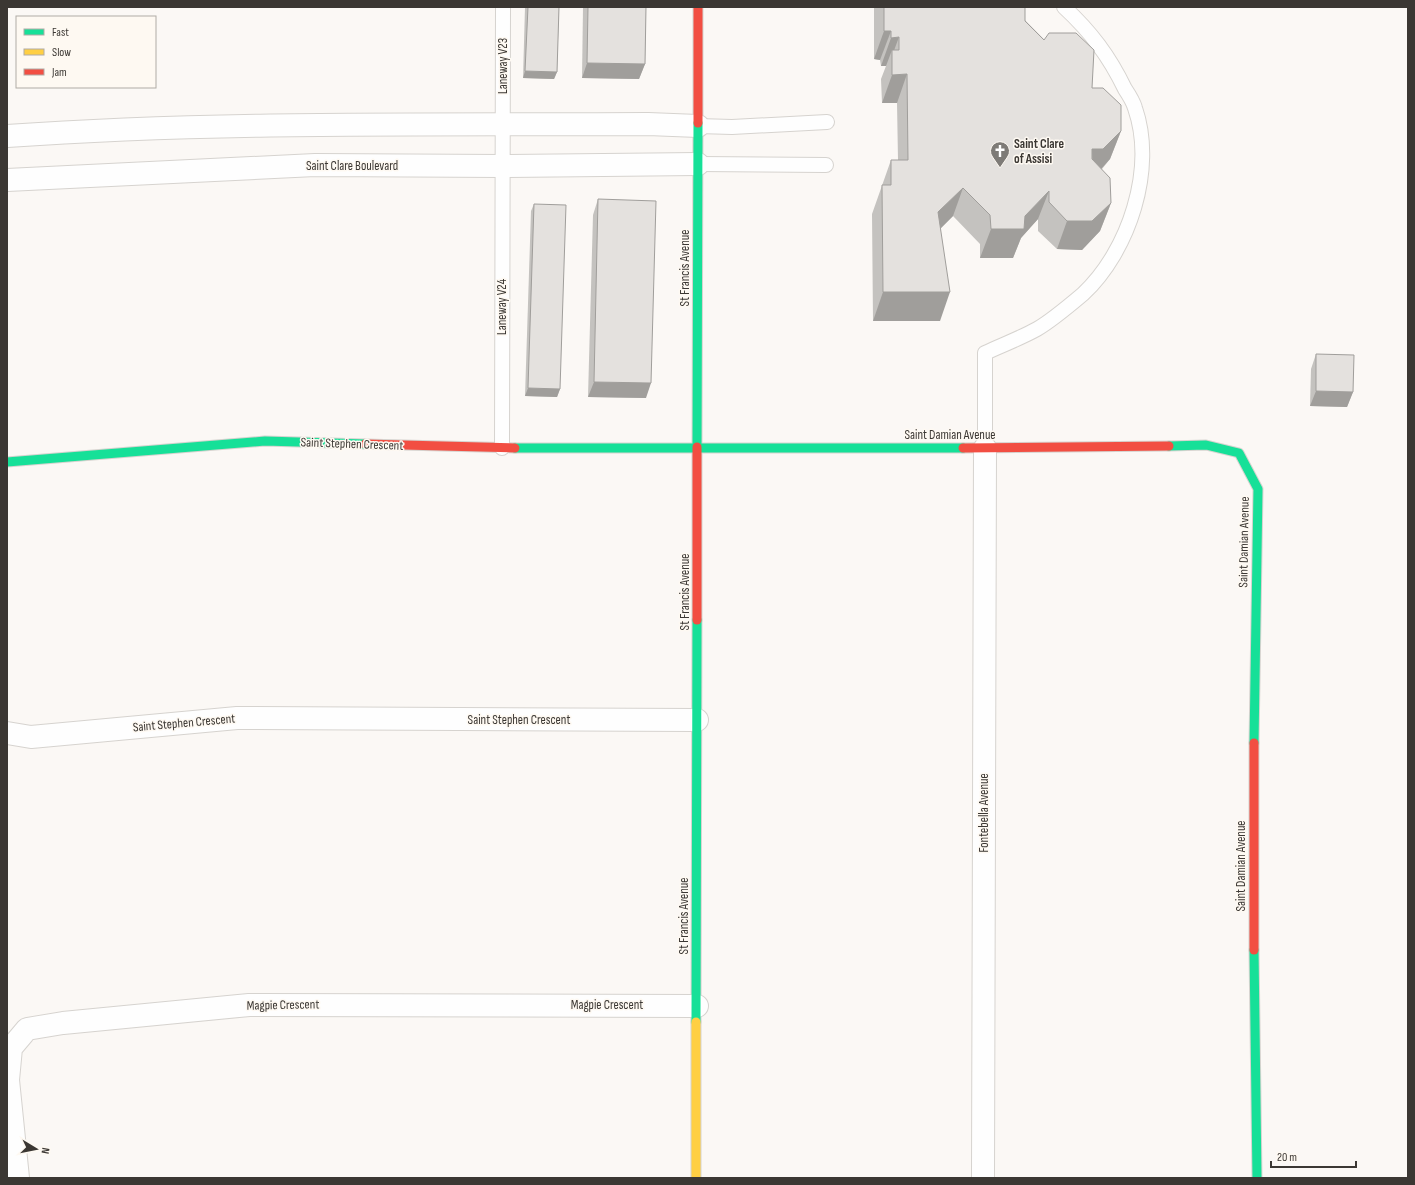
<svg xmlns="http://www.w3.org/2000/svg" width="1415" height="1185" font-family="'Sofia Sans Condensed',sans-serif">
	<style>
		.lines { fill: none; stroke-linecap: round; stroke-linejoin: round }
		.lane-casing { stroke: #d6d3cf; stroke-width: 16 }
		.street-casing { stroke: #d6d3cf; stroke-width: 24 }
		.fast-casing { stroke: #d6d3cf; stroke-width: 11 }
		.slow-casing { stroke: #d6d3cf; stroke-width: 11 }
		.jam-casing { stroke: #d6d3cf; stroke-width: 11 }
		.lane { stroke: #fefefe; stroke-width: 14 }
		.street { stroke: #fefefe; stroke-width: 22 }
		.fast { stroke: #16e098; stroke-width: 9 }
		.slow { stroke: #ffcf43; stroke-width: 9 }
		.jam { stroke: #f24e42; stroke-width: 9 }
		.wall { fill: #c4c2bf }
		.shaded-wall { fill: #a09e9b }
		.building { fill: #e4e1de; stroke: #a09e9b }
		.labels { text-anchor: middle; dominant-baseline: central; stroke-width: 3; stroke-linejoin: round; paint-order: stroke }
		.street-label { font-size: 13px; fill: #3b3733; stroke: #fef9f2 }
		.poi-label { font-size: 13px; font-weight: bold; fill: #3b3733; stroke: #fef9f2; text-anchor: start }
	</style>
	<rect width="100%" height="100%" fill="#fbf8f5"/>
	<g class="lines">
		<g class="lane-casing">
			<g id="lane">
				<polyline points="698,126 732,127 827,122"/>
				<polyline points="698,164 826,165"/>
				<polyline points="502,448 503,7"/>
				<path d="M985 448V353C1002 345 1021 338 1037 329 1051 321 1070 305 1083 294 1129 251 1156 169 1135 108 1133 101 1129 95 1125 89 1109 56 1091 32 1064 7"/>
			</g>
		</g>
		<g class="street-casing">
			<g id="street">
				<path d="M7 136C220 121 434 125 648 124L698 126"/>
				<polyline points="7,180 315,165 503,166 698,164"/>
				<polyline points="7,733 31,737 237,718 697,720"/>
				<polyline points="18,1178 8,1080 11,1048 27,1029 63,1023 249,1005 697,1006"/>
				<polyline points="983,1178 985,448"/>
			</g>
		</g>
		<g class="fast-casing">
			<g id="fast">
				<polyline points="1169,446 1206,445 1239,453 1258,489 1254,743"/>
				<polyline points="697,447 698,123"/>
				<polyline points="515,448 963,448"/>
				<polyline points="7,462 265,441 365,444"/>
				<polyline points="1254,950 1257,1178"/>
				<polyline points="696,1022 697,620"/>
			</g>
		</g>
		<g class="slow-casing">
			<polyline id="slow" points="696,1178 696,1022"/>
		</g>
		<g class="jam-casing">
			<g id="jam">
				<polyline points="698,123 698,7"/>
				<polyline points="365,444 515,448"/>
				<polyline points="963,448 1169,446"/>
				<polyline points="697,620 697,447"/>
				<polyline points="1254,950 1254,743"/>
			</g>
		</g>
		<use href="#lane" class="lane"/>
		<use href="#street" class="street"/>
		<use href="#fast" class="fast"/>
		<use href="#slow" class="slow"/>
		<use href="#jam" class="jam"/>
	</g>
	<g class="wall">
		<polygon points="525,7 559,7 557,72 554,79 523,78"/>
		<polygon points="583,7 646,7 645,64 639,79 582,78"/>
		<polygon points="874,7 1012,7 1092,88 1121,131 1110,159 1102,169 1111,203 1100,231 1082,250 1057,249 1038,231 1038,219 1021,238 1013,258 980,258 980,244 953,216 941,228 940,321 873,321 872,214 891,160 898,160 897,103 882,103 881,79 886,66 881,66 880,60 874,59"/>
		<polygon points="598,199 646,398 588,397 593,215"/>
		<polygon points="534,204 560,389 557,397 525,396 531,211"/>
		<polygon points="1316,354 1353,392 1347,407 1310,406 1311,369"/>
	</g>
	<g class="shaded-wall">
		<polygon points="884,31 891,31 880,60 874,59"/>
		<polygon points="899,37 892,56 892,50 886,66 881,66 891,38"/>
		<polygon points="587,63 645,64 639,79 582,78"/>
		<polygon points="525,71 557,72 554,79 523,78"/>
		<polygon points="907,74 897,103 882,103 892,75"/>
		<polygon points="1121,131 1110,159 1093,178 1092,149"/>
		<polygon points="963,188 953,216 928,241 938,212"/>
		<polygon points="1049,191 1038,219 1021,238 1013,258 980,258 991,229 1025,216"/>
		<polygon points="1111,203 1100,231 1082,250 1057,249 1067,221"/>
		<polygon points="883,292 950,292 940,321 873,321"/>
		<polygon points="594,382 651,383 646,398 588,397"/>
		<polygon points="528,388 560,389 557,397 525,396"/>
		<polygon points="1316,391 1353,392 1347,407 1310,406"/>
	</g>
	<g class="building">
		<polygon points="528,7 559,7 557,72 525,71"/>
		<polygon points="588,7 646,7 645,64 587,63"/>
		<polygon points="884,7 1025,7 1025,21 1044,40 1049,33 1076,33 1094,50 1092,88 1103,88 1121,105 1121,131 1103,149 1092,149 1092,159 1110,178 1111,203 1092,221 1067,221 1049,202 1049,191 1025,216 1024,229 991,229 990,215 963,188 938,212 950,292 883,292 882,185 891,185 891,160 908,160 907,74 892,75 892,50 899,50 899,37 891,38 891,31 884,31"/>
		<polygon points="598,199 656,201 651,383 594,382"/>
		<polygon points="534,204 566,205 560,389 528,388"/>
		<polygon points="1316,354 1354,355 1353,392 1316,391"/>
	</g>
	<defs>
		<g id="church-pin" transform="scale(1)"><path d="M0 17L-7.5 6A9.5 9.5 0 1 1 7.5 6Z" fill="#7e7b77" stroke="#fef9f2"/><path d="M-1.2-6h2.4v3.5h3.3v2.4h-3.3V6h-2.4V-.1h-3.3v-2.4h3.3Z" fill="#fff"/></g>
	</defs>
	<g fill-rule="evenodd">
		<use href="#church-pin" x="1000" y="151"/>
	</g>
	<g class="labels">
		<g class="street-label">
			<text transform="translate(503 66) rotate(-90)">Laneway V23</text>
			<text x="352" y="166">Saint Clare Boulevard</text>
			<text transform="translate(685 268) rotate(-90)">St Francis Avenue</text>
			<text transform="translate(502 307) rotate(-90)">Laneway V24</text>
			<text x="950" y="435">Saint Damian Avenue</text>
			<text transform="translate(352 444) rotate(2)">Saint Stephen Crescent</text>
			<text transform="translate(1244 542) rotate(-89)">Saint Damian Avenue</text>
			<text transform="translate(685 592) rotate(-90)">St Francis Avenue</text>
			<text x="519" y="720">Saint Stephen Crescent</text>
			<text transform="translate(184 723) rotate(-5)">Saint Stephen Crescent</text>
			<text transform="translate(984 813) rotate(-90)">Fontebella Avenue</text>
			<text transform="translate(1241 866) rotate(-90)">Saint Damian Avenue</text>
			<text transform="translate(684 916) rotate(-90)">St Francis Avenue</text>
			<text transform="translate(283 1005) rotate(-1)">Magpie Crescent</text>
			<text x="607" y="1005">Magpie Crescent</text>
		</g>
		<g class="poi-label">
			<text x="1014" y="144">Saint Clare<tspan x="1014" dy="15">of Assisi</tspan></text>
		</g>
	</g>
	<rect width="1415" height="1185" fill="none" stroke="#3b3733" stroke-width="16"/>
	<rect x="16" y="16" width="140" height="72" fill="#fef9f2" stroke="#b0aba6"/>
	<rect x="24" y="29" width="20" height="6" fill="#16e098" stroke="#b0aba6"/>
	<text x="52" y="36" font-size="12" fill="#3b3733">Fast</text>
	<rect x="24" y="49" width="20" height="6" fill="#ffcf43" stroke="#b0aba6"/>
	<text x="52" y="56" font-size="12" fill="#3b3733">Slow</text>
	<rect x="24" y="69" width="20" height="6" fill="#f24e42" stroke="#b0aba6"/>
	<text x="52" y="76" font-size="12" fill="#3b3733">Jam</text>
	<g transform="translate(36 1149) rotate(100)" stroke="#fef9f2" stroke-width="3" paint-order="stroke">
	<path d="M0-3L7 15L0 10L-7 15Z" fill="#3b3733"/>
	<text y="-6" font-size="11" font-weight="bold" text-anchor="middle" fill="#3b3733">N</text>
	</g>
	<path d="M1271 1161v6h85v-6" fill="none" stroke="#3b3733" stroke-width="2"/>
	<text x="1277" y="1161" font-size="12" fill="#3b3733" stroke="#fef9f2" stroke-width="3" paint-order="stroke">20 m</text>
</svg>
